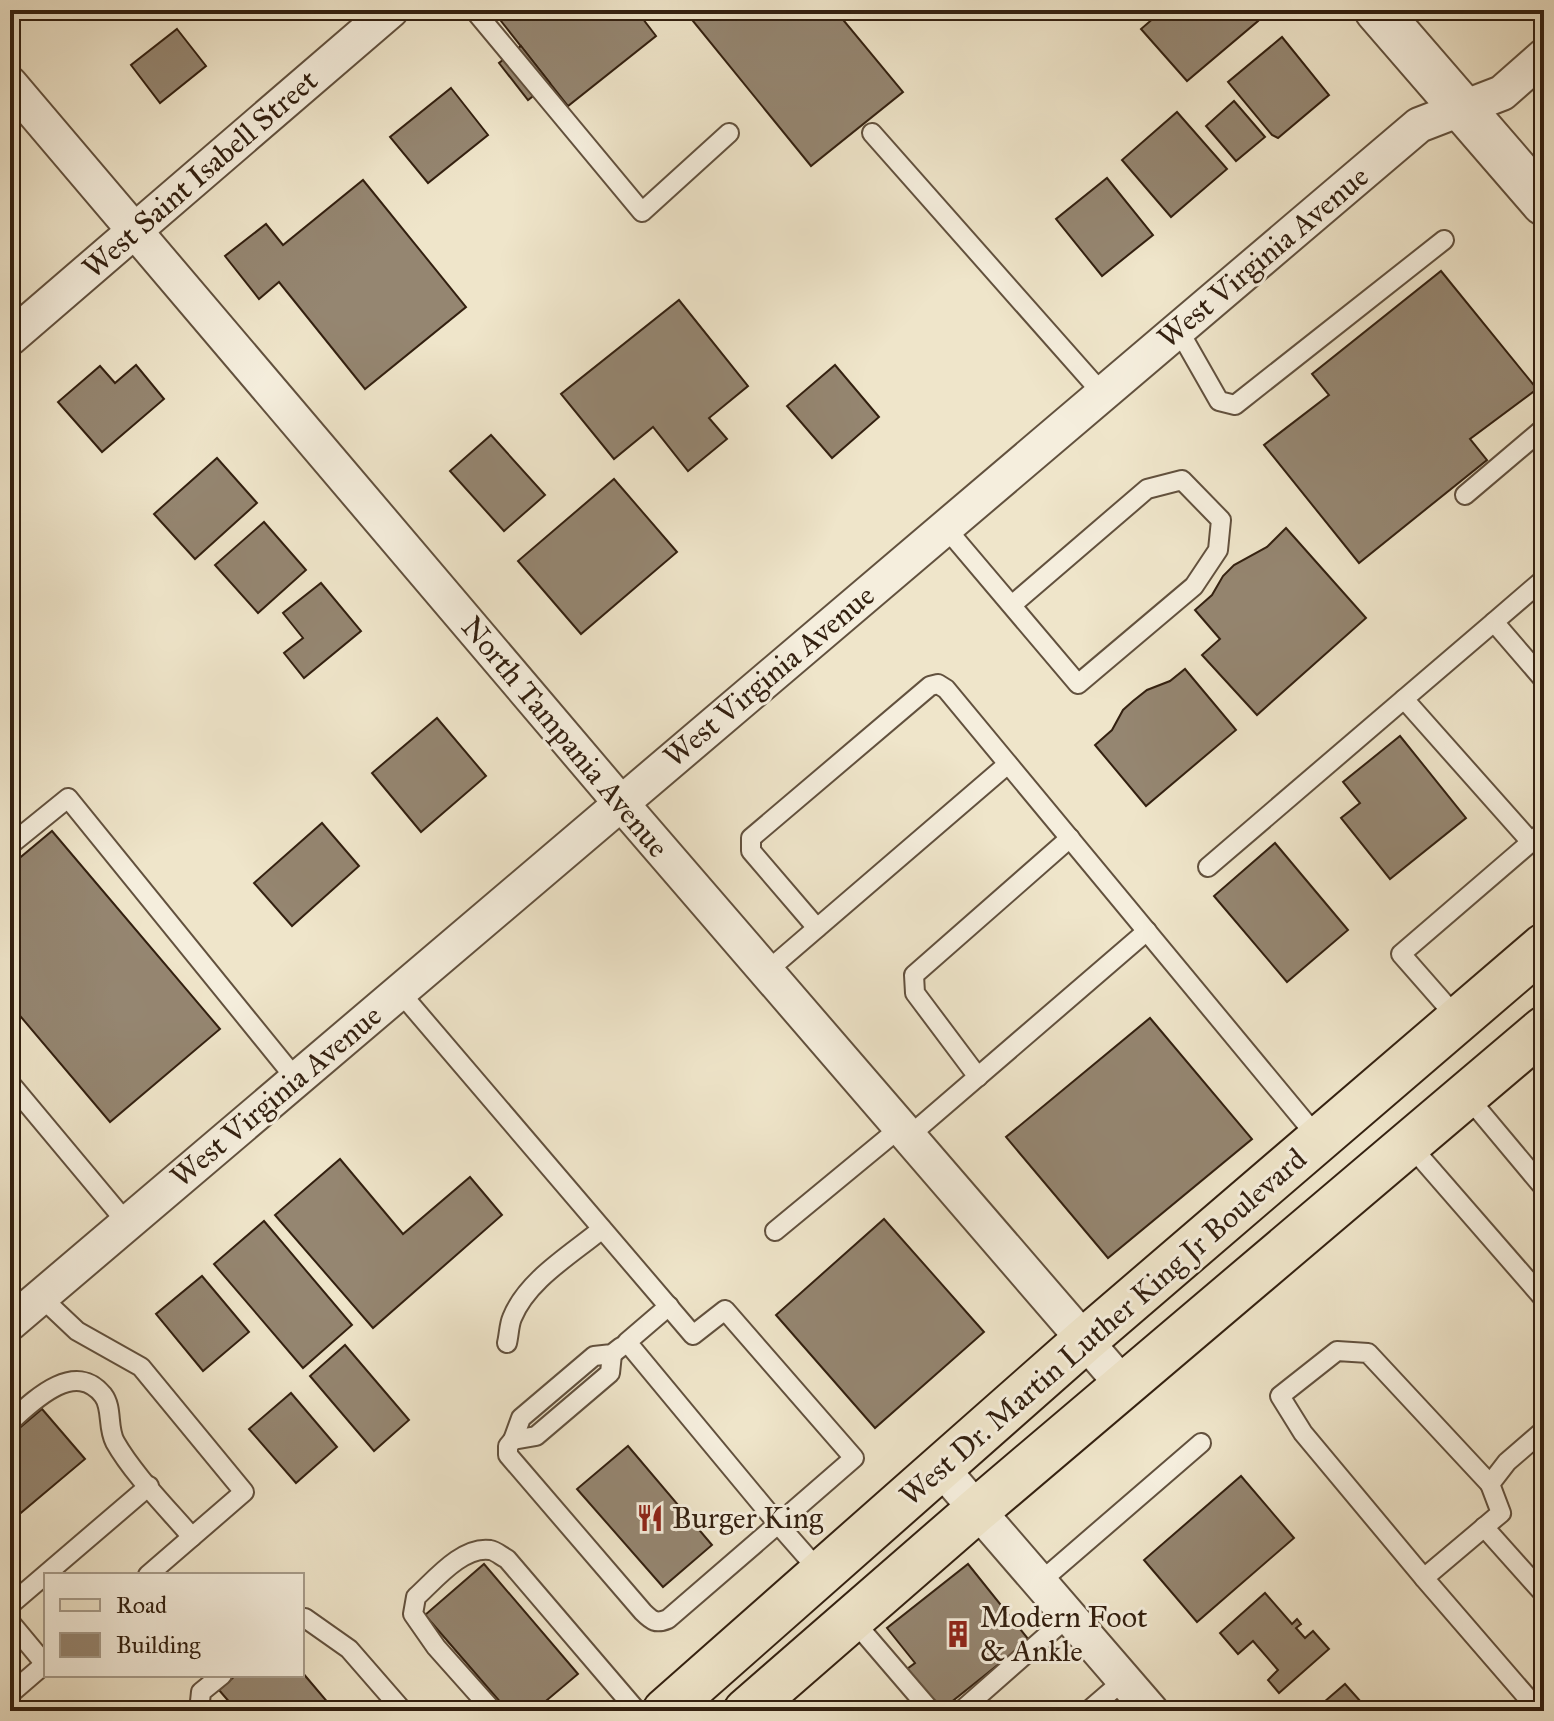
<svg xmlns="http://www.w3.org/2000/svg" width="1554" height="1721" font-family="'IM FELL Great Primer',serif">
	<style>
		.building { fill: #958671; stroke: #332010; stroke-width: 2 }
		.lines { fill: none; stroke-linecap: round; stroke-linejoin: round }
		.service-casing { stroke: #62513e; stroke-width: 22 }
		.minor-casing { stroke: #62513e; stroke-width: 38 }
		.tertiary-casing { stroke: #62513e; stroke-width: 48 }
		.primary-casing { stroke: #332010; stroke-width: 48 }
		.service { stroke: #f5eedd; stroke-width: 18 }
		.minor { stroke: #f5eedd; stroke-width: 34 }
		.tertiary { stroke: #f5eedd; stroke-width: 44 }
		.primary { stroke: #efe5ca; stroke-width: 44 }
		.labels { text-anchor: middle; dominant-baseline: central; stroke-width: 6; stroke-linejoin: round; paint-order: stroke }
		.street-label { font-size: 30px; fill: #332010; stroke: #f5eedd }
		.poi-label { font-size: 30px; fill: #332010; stroke: #f5eedd; text-anchor: start }
	</style>
	<rect width="100%" height="100%" fill="#efe5ca"/>
	<filter id="stains"><feTurbulence type="fractalNoise" baseFrequency=".0025" numOctaves="4"/><feColorMatrix values="0 0 0 0 .2 0 0 0 0 .09 0 0 0 0 .02 0 0 0 .5 -.17"/></filter>
	<radialGradient id="worn" r=".72"><stop offset=".6" stop-color="#630" stop-opacity="0"/><stop offset="1" stop-color="#630" stop-opacity=".3"/></radialGradient>
	<g class="building">
		<polygon points="515,10 636,10 656,36 568,106 501,21"/>
		<polygon points="684,10 835,10 903,92 811,166"/>
		<polygon points="1163,10 1249,10 1258,21 1187,81 1141,29"/>
		<polygon points="177,29 206,66 160,103 131,65"/>
		<polygon points="1282,37 1329,95 1278,138 1272,135 1228,82"/>
		<polygon points="521,46 550,83 528,100 499,63"/>
		<polygon points="451,88 488,135 428,183 390,137"/>
		<polygon points="1234,101 1265,137 1236,161 1206,126"/>
		<polygon points="1177,112 1227,169 1171,217 1122,160"/>
		<polygon points="1107,178 1153,235 1102,276 1056,219"/>
		<polygon points="363,180 466,307 365,389 279,282 259,299 225,256 266,224 283,245"/>
		<polygon points="1441,271 1537,389 1470,439 1487,460 1359,563 1264,445 1329,395 1312,374"/>
		<polygon points="679,300 748,386 709,418 727,439 688,471 653,427 614,459 561,394"/>
		<polygon points="136,365 164,399 102,452 58,402 100,366 115,383"/>
		<polygon points="835,365 879,417 832,458 787,406"/>
		<polygon points="491,435 545,495 504,531 450,471"/>
		<polygon points="217,458 257,503 195,559 154,514"/>
		<polygon points="614,479 677,552 581,634 518,561"/>
		<polygon points="264,522 306,570 258,613 215,565"/>
		<polygon points="1286,528 1366,618 1257,715 1202,655 1220,639 1195,610 1212,595 1223,576 1234,565 1267,547"/>
		<polygon points="321,583 361,631 304,678 284,653 303,638 283,613"/>
		<polygon points="1185,669 1236,730 1146,806 1095,745 1112,730 1123,710 1133,701 1147,690 1170,681"/>
		<polygon points="437,718 486,776 421,832 372,773"/>
		<polygon points="1400,736 1466,818 1390,879 1341,818 1360,803 1343,782"/>
		<polygon points="322,823 359,866 292,926 254,883"/>
		<polygon points="52,831 220,1029 110,1122 10,1004 10,866"/>
		<polygon points="1275,843 1348,930 1287,982 1214,896"/>
		<polygon points="1150,1018 1252,1139 1108,1258 1006,1137"/>
		<polygon points="340,1159 403,1234 470,1177 502,1215 373,1328 275,1215"/>
		<polygon points="884,1219 984,1332 875,1428 776,1315"/>
		<polygon points="264,1221 352,1325 303,1368 214,1264"/>
		<polygon points="202,1276 249,1332 203,1371 156,1314"/>
		<polygon points="345,1345 409,1420 374,1451 310,1376"/>
		<polygon points="291,1393 337,1447 296,1483 249,1429"/>
		<polygon points="42,1409 85,1459 10,1522 10,1436"/>
		<polygon points="628,1446 712,1545 663,1587 577,1489"/>
		<polygon points="1241,1476 1294,1538 1197,1622 1144,1560"/>
		<polygon points="484,1564 578,1674 534,1711 508,1711 425,1615"/>
		<polygon points="968,1564 1029,1640 940,1711 907,1669 915,1663 887,1628"/>
		<polygon points="1265,1593 1292,1624 1297,1619 1301,1624 1296,1628 1305,1638 1313,1631 1329,1649 1279,1693 1268,1680 1278,1670 1253,1641 1238,1654 1220,1633"/>
		<polygon points="302,1672 335,1711 237,1711 219,1690 236,1675 302,1675"/>
		<polygon points="1345,1684 1369,1711 1332,1711 1324,1702"/>
	</g>
	<g class="lines">
		<g class="service-casing">
			<g id="service">
				<polyline points="474,10 642,212 729,133"/>
				<polyline points="872,133 1102,393"/>
				<polyline points="1178,329 1219,401 1235,405 1444,240"/>
				<polyline points="1465,495 1544,428"/>
				<polyline points="945,527 1078,684 1194,586 1218,550 1221,520 1182,480 1147,489 1012,605"/>
				<polyline points="1544,579 1494,622 1544,680"/>
				<polyline points="1494,622 1404,699 1531,842"/>
				<polyline points="10,845 68,798 296,1079"/>
				<polyline points="1208,867 1404,699"/>
				<polyline points="817,928 751,851 751,838 930,686 938,684 946,689 1319,1139"/>
				<polyline points="766,972 1008,764"/>
				<polyline points="399,991 693,1335 725,1310 854,1458 778,1524 821,1573"/>
				<polyline points="1458,1019 1401,954 1544,831"/>
				<polyline points="978,1077 915,993 914,975 1070,838"/>
				<polyline points="10,1083 127,1223"/>
				<polyline points="1467,1096 1544,1188"/>
				<polyline points="909,1136 1147,931"/>
				<polyline points="1409,1144 1544,1299"/>
				<polyline points="775,1231 901,1127"/>
				<polyline points="41,1297 77,1331 141,1367 244,1492 148,1575"/>
				<path d="M507 1343C509 1335 509 1325 512 1318 527 1280 572 1254 602 1229"/>
				<path d="M612 1354 610 1373 536 1436 513 1440 508 1446V1455L643 1612C652 1621 656 1624 668 1619L778 1524 627 1342 669 1306"/>
				<path d="M10 1422C32 1402 74 1359 103 1395 113 1408 107 1427 115 1442 133 1474 168 1509 192 1537"/>
				<polyline points="513,1440 521,1418 594,1356 612,1354 621,1347"/>
				<polyline points="1484,1527 1544,1594"/>
				<polyline points="1424,1578 1303,1433 1280,1396 1337,1351 1368,1353 1490,1484"/>
				<polyline points="1040,1582 1201,1443"/>
				<polyline points="10,1605 149,1486"/>
				<polyline points="302,1619 305,1618 349,1649 403,1711"/>
				<polyline points="852,1619 931,1711"/>
				<polyline points="10,1622 45,1664"/>
				<polyline points="10,1694 46,1663"/>
				<polyline points="199,1711 201,1692 222,1675"/>
				<path d="M493 1711 436 1647 413 1614 416 1597C434 1581 462 1546 490 1550 496 1551 501 1556 507 1559L637 1711"/>
				<polyline points="961,1711 1069,1616"/>
				<polyline points="1088,1711 1124,1680"/>
				<polyline points="1539,1711 1424,1578 1501,1513 1490,1484 1507,1462 1544,1430"/>
			</g>
		</g>
		<g class="minor-casing">
			<g id="minor">
				<polyline points="10,84 620,802 1124,1386"/>
				<polyline points="10,338 391,10"/>
				<polyline points="10,1323 1419,125 1502,93 1544,56"/>
				<polyline points="941,1468 1151,1711"/>
			</g>
		</g>
		<g class="tertiary-casing">
			<polyline id="tertiary" points="1377,10 1544,203"/>
		</g>
		<g class="primary-casing">
			<g id="primary">
				<polyline points="665,1711 1085,1340 1544,946"/>
				<polyline points="746,1711 977,1510 1544,1029"/>
			</g>
		</g>
		<use href="#service" class="service"/>
		<use href="#minor" class="minor"/>
		<use href="#tertiary" class="tertiary"/>
		<use href="#primary" class="primary"/>
	</g>
	<defs>
		<g id="restaurant-bare" transform="scale(2.16)"><path d="M-5-6h1v4h1v-4h1v4h1v-4h1v5L-1.5 .5V6h-2V.5L-5-1ZM5-6V6H3V1.5H1.5Q1.5-4 5-6Z" fill="#8f2418" stroke="#f5eedd" stroke-width="2.5" paint-order="stroke"/></g>
		<g id="building-bare" transform="scale(2.16)"><path d="M-4-6H4V6H1V3H-1V6H-4ZM-2.5-4.3h1.7v1.8h-1.7ZM.8-4.3h1.7v1.8H.8ZM-2.5-1h1.7V.8h-1.7ZM.8-1h1.7V.8H.8Z" fill="#8f2418" stroke="#f5eedd" stroke-width="2.5" paint-order="stroke"/></g>
	</defs>
	<g fill-rule="evenodd">
		<use href="#restaurant-bare" x="650" y="1518"/>
		<use href="#building-bare" x="958" y="1634"/>
	</g>
	<g class="labels">
		<g class="street-label">
			<text transform="translate(200 174) rotate(-41)">West Saint Isabell Street</text>
			<text transform="translate(1263 257) rotate(-40)">West Virginia Avenue</text>
			<text transform="translate(769 676) rotate(-40)">West Virginia Avenue</text>
			<text transform="translate(565 737) rotate(50)">North Tampania Avenue</text>
			<text transform="translate(276 1096) rotate(-40)">West Virginia Avenue</text>
			<text transform="translate(1103 1327) rotate(-41)">West Dr. Martin Luther King Jr Boulevard</text>
		</g>
		<g class="poi-label">
			<text x="672" y="1518">Burger King</text>
			<text x="980" y="1617">Modern Foot<tspan x="980" dy="34">&amp; Ankle</tspan></text>
		</g>
	</g>
	<rect width="1554" height="1721" fill="none" stroke="#efe5ca" stroke-width="40"/>
	<rect x="12" y="12" width="1530" height="1697" fill="none" stroke="#332010" stroke-width="4"/>
	<rect x="20" y="20" width="1514" height="1681" fill="none" stroke="#332010" stroke-width="2"/>
	<rect x="44" y="1573" width="260" height="104" fill="#f5eedd" stroke="#a79c8b" stroke-width="2"/>
	<rect x="60" y="1599" width="40" height="12" fill="#efe5ca" stroke="#a79c8b" stroke-width="2"/>
	<text x="116" y="1613" font-size="24" fill="#332010">Road</text>
	<rect x="60" y="1633" width="40" height="24" fill="#958671" stroke="#a79c8b" stroke-width="2"/>
	<text x="116" y="1653" font-size="24" fill="#332010">Building</text>
	<rect width="100%" height="100%" filter="url(#stains)"/>
	<rect width="100%" height="100%" fill="url(#worn)"/>
</svg>
